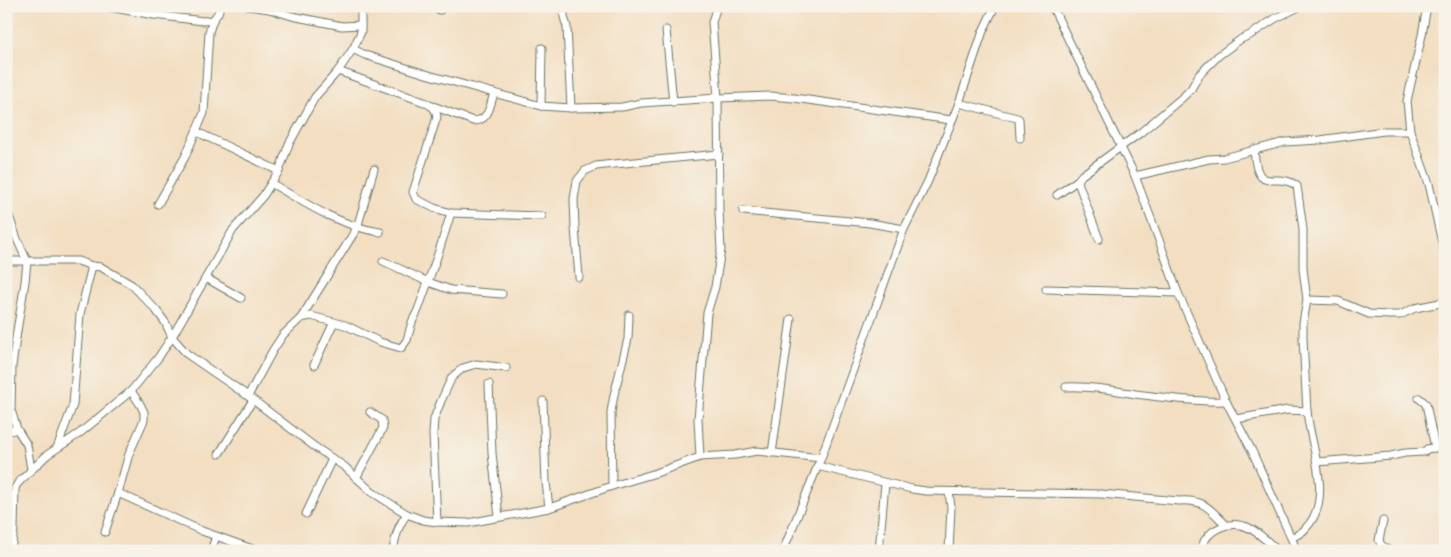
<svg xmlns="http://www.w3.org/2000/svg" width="1451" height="557" font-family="'EB Garamond',serif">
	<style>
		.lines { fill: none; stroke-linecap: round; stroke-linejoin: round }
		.street-casing { stroke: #697565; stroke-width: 9 }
		.street { stroke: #fff; stroke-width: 7 }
	</style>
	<rect width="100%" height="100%" fill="#f7f3e8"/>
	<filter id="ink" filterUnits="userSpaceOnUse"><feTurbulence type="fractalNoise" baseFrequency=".02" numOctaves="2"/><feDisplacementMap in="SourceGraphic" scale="10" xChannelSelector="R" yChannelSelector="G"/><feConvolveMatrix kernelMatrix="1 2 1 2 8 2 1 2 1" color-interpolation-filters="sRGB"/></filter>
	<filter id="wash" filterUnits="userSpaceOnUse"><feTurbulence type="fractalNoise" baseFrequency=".0096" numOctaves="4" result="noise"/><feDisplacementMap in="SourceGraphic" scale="20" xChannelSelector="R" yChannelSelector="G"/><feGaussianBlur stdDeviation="1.12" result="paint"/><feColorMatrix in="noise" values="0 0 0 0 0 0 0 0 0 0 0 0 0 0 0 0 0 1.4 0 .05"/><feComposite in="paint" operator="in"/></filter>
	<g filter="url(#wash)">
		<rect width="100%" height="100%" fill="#f3dec1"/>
	</g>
	<g filter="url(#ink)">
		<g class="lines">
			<g class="street-casing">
				<g id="street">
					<polyline points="103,6 154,15 203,21 213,20 218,13 220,6"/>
					<polyline points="248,6 269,9 292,16 342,26 361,25"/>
					<polyline points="430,6 440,10"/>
					<polyline points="1052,6 1135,176 1159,240 1178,293 1226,401 1252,451 1297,551"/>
					<polyline points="1427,6 1422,35 1407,101 1410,131 1429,184 1445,256"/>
					<polyline points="564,7 564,17 567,27 571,108"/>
					<polyline points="666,30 673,102"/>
					<polyline points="353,49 365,55 429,75 541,106 542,48"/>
					<path d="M338 71 424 102C432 106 436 108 437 117L413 192 416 199 434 208 451 213 542 216"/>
					<polyline points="959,103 1017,118 1019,119 1020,138"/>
					<path d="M433 106 473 121C489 121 490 106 494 93"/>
					<polyline points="541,106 571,108 622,107 641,103 718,98 770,96 794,98 951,120"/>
					<polyline points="197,132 279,171"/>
					<path d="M1254 149C1257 199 1275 169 1297 186L1303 229V269L1307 300 1303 323V339L1307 411C1310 446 1335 500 1305 529 1302 533 1296 535 1292 538"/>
					<polyline points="1135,176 1209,159 1224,158 1285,142 1320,140 1384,131 1410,131"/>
					<path d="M271 183C306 204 340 226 380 232"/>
					<polyline points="1057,195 1078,180"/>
					<polyline points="158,204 185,157 204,113 209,32 213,20"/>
					<polyline points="6,208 17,239 27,261 25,282 17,331 12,366 11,410 17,429 27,445 31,469"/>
					<polyline points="743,211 870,223 904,229"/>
					<polyline points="1099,239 1079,185 1078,180 1082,175 1140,133 1183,97 1191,89 1199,75 1218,56 1241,39 1250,35 1276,18 1301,6"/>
					<polyline points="6,261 78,261 92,266 101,267 132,285 156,310 165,322 172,337 187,354 248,396 315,447 345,467 372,492 407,514 423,520 437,522 468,523 549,508 612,486 656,473 700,457 735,455 757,451 821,458"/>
					<polyline points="383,261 428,282 451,290 502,294"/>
					<polyline points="579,277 575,228 574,199 577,181 585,171 596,166 614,164 719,154"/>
					<polyline points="206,278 241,298"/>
					<polyline points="1046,289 1178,293"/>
					<polyline points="1307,300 1338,301 1369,314 1390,315 1400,315 1415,308 1445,302"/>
					<polyline points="301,318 357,228 374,169"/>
					<polyline points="314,365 334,322"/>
					<polyline points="489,384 492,453 499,517"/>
					<path d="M1066 387C1090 386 1112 390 1136 394 1166 398 1196 402 1226 401"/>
					<polyline points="248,396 273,350 283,335 301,318 311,316 345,325 380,342 401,348 407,340 412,322 418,310 439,251 451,213"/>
					<polyline points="1419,398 1426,404 1435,448"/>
					<polyline points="543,401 546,482 549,508"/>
					<polyline points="1236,419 1288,410 1307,411"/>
					<polyline points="6,432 17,429"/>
					<polyline points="57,448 73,405 80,314 92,266"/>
					<polyline points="772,453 791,319"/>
					<polyline points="219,454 253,400"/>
					<polyline points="700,457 698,419 707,313 715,287 721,250 719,212 718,98 712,22 717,6"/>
					<polyline points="1317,462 1391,456 1405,453 1424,452 1427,449 1445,446"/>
					<path d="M817 466 912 489 926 491 1101 494 1179 501C1204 499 1210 509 1226 525"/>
					<polyline points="356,478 383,428 382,420 370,412"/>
					<polyline points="612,486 611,412 614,395 628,339 629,315"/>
					<polyline points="949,492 951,507 949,551"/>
					<polyline points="118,493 202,531 258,551"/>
					<polyline points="6,497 14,494"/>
					<polyline points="306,514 332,459"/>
					<polyline points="1383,521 1379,540 1381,545 1390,551"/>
					<polyline points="437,522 433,434 434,419 441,401 452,377 463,368 476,364 506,368"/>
					<polyline points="105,532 118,493 129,454 144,420 144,412 140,404 131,391"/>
					<polyline points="11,551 14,529 15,488 18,483 47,455 80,433 131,391 158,358 172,337 233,230 263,196 279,171 289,144 315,97 338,71 353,49 361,32 361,6"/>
					<polyline points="211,551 216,536"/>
					<path d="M393 551C395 537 398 525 407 514"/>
					<polyline points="783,551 821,458 904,229 928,181 959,103 983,31 995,6"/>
					<polyline points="879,551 885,483"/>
					<path d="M1201 551C1202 547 1203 543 1205 540 1214 526 1233 521 1247 527 1259 532 1268 542 1278 551"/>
				</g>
			</g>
			<use href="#street" class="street"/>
		</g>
	</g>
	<rect width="1451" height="557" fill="none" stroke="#f7f3e8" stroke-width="25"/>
</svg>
